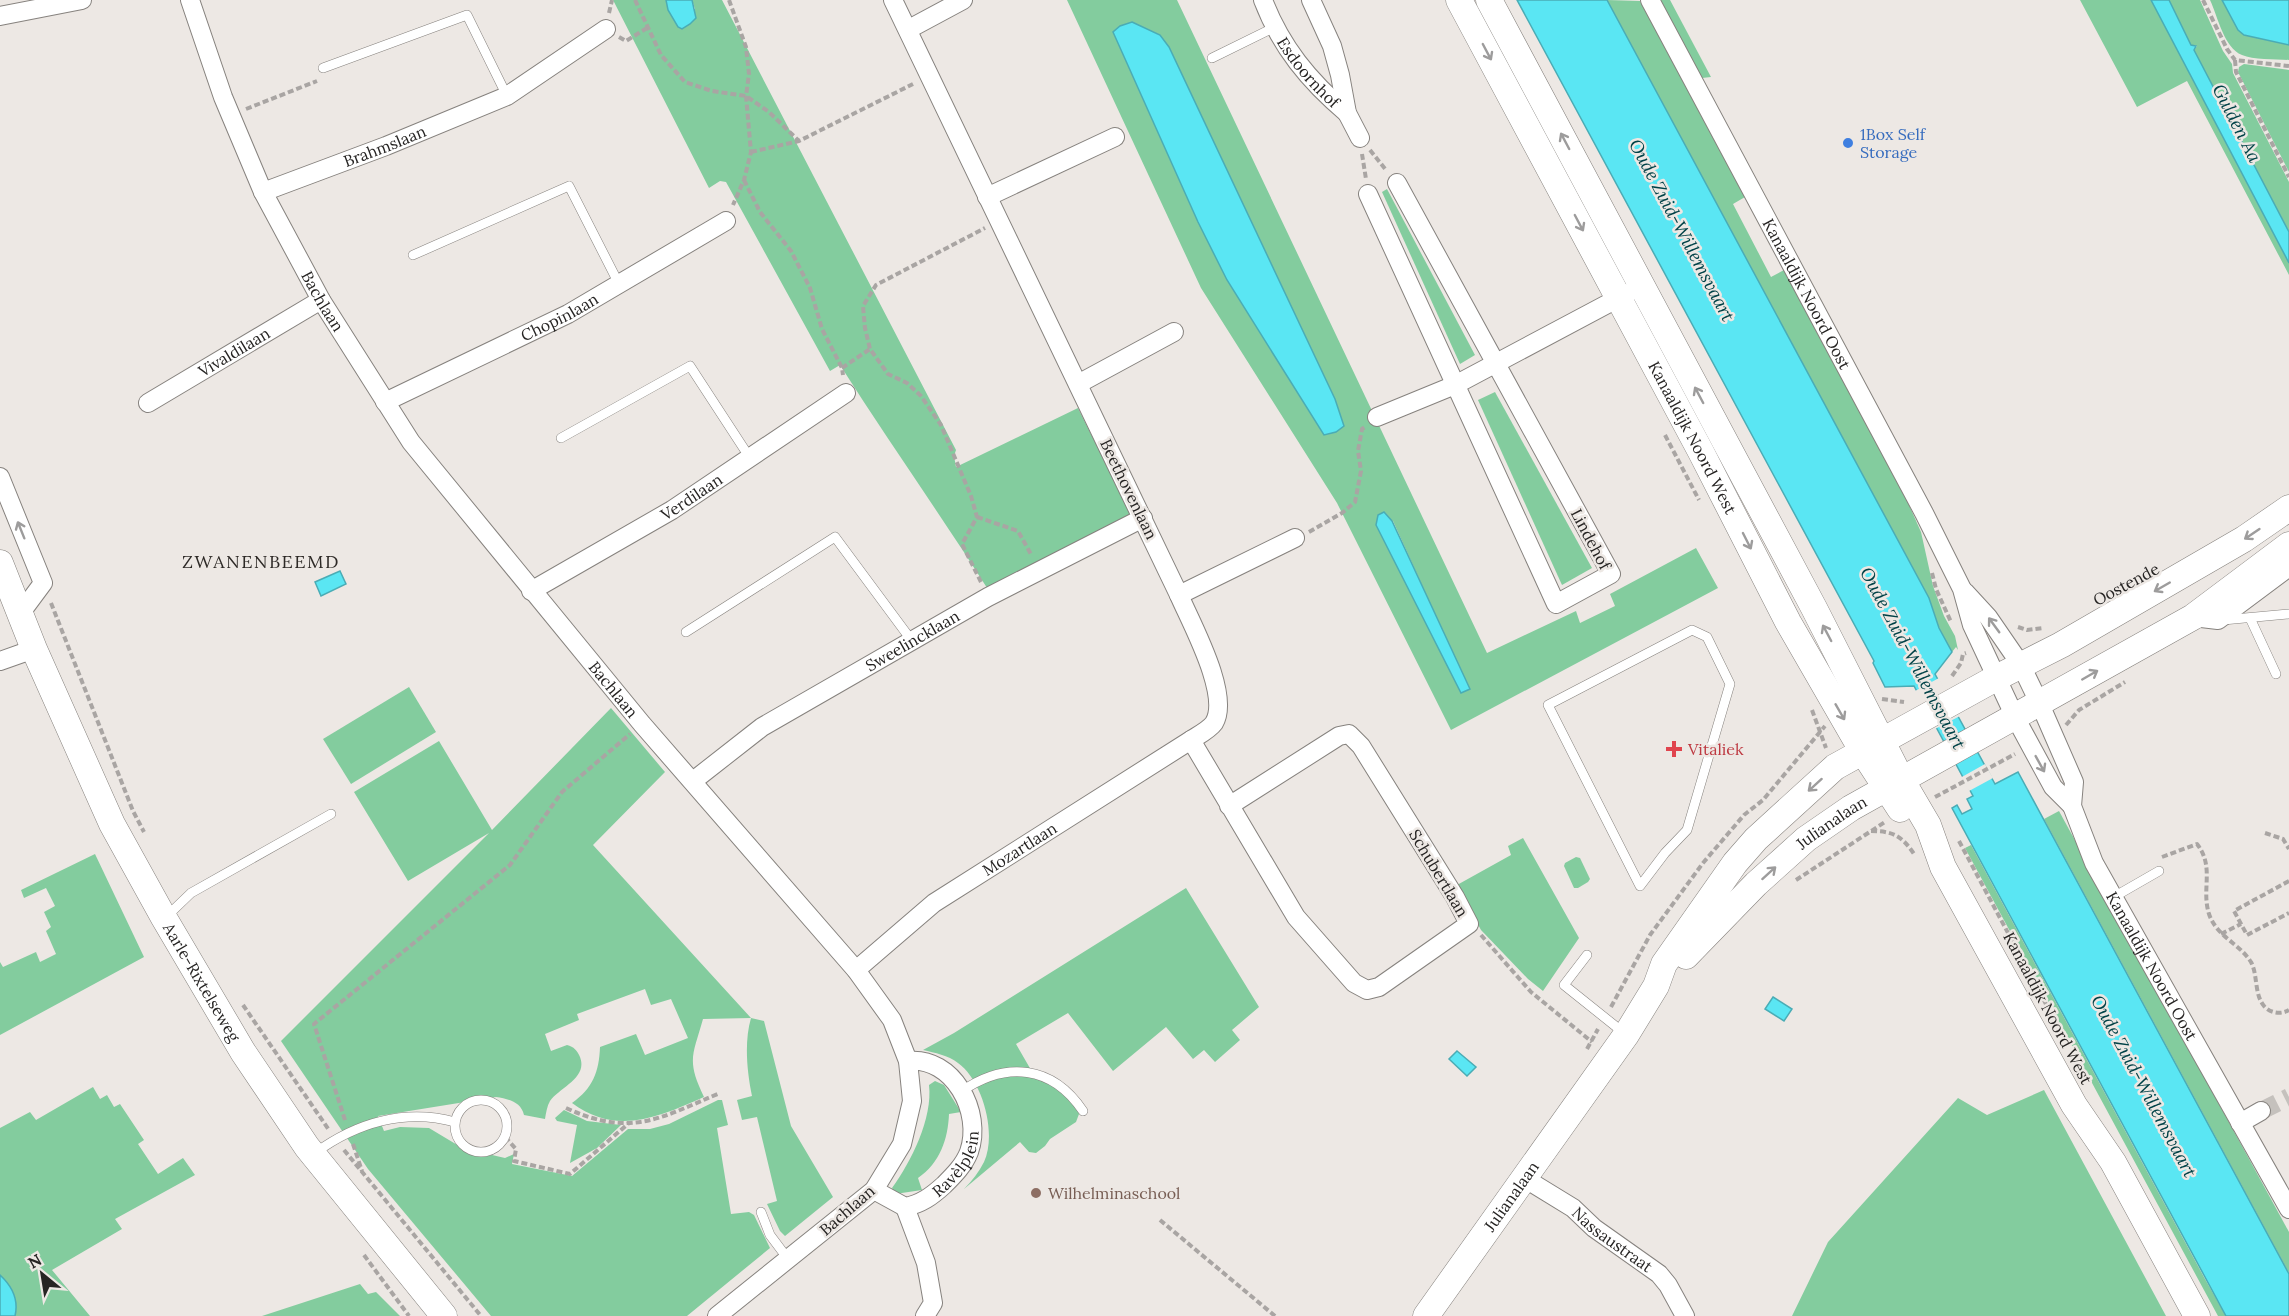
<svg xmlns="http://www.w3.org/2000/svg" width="2289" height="1316" font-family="Lora,serif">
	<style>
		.green { fill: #83cc9e; fill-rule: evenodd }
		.water { fill: #5ae6f3; stroke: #4aacb5; stroke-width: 1.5 }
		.pier { fill: #ede8e4 }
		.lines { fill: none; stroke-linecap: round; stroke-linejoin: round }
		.street-tunnel { stroke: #c5c1bd; stroke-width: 18; stroke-dasharray: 18 9; stroke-linecap: butt }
		.lane-casing { stroke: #86827e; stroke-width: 10 }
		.street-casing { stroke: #86827e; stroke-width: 20 }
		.secondary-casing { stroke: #86827e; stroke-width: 27 }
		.path { stroke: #a9a5a3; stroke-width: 4; stroke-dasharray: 6 3; stroke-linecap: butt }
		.lane { stroke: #fff; stroke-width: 9 }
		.street { stroke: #fff; stroke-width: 18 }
		.secondary { stroke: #fff; stroke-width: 26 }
		.oneway { stroke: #9d9c9c }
		.shop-dot { fill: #3f7fe0; stroke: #ede8e4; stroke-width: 2 }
		.health-dot { fill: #e0444e; stroke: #ede8e4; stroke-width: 2 }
		.education-dot { fill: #8d6e63; stroke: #ede8e4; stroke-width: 2 }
		.labels { text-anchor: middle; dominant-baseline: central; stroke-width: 5; stroke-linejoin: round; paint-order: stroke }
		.street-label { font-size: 16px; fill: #262423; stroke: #ede8e4 }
		.shop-label { font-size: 16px; fill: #366cbe; stroke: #ede8e4; text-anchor: start }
		.health-label { font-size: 16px; fill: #be3a42; stroke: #ede8e4; text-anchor: start }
		.education-label { font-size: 16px; fill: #785e54; stroke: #ede8e4; text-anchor: start }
		.water-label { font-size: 18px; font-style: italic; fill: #004247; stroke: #ede8e4 }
		.neighbourhood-label { font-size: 18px; letter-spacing: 1.5px; fill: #2d2926; stroke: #ede8e4 }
	</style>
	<rect width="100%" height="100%" fill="#ede8e4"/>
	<g class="green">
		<path d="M613 0H666L668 10 695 9 692 0H722L956 450 954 456 956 467 1078 408 1133 518 991 594C942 517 889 442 840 365L830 371 726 182 720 181 709 188Z"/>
		<path d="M1067 0H1177L1487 653 1576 611 1580 623 1615 606 1610 594 1696 548 1718 588 1451 730 1337 503 1201 288ZM1113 32 1169 47 1335 399 1324 434 1227 280 1198 222ZM1378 515 1393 521 1469 689 1461 692 1376 525Z"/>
		<polygon points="1607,0 1640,1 1745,197 1733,204 1771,277 1784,270 1905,496 1921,532 1933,586 1944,616 1955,636 1958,650 1956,647 1952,652 1939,628 1929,598"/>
		<polygon points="1660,0 1670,0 1711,77 1702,78"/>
		<polygon points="2080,0 2151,0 2289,263 2289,275 2187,81 2137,107"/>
		<polygon points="2169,0 2200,0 2223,51 2232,64 2233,73 2289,182 2289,232 2194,50 2197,46 2191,45"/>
		<path d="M2210 0H2222L2238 30 2244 35 2289 45V60C2276 59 2253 60 2242 55 2224 48 2218 17 2210 0Z"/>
		<polygon points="2244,64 2289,70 2289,172 2238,72 2239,67"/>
		<polygon points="1387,189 1475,355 1460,364 1382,192"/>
		<polygon points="1495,392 1592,568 1562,585 1478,400"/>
		<polygon points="409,687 436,732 351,784 323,739"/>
		<path d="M611 708 665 772 593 845 751 1018 764 1021 791 1126 833 1197 785 1236 780 1231 767 1204 777 1201 757 1117 742 1120 737 1100 752 1096C747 1072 744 1042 751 1018L703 1019C693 1055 686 1060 704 1097 659 1117 616 1136 572 1103 593 1088 599 1072 600 1047L636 1034 645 1055 688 1038 671 999 651 1005 645 989 577 1014 579 1020 545 1034 551 1051 567 1045C574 1047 577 1050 580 1057 588 1078 560 1087 550 1101 547 1106 546 1113 545 1119L524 1115C521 1102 509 1099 496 1097L378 1116 384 1131 400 1127 429 1128 464 1149 483 1157 492 1155 505 1158 514 1154 512 1164 572 1176 628 1129H650L669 1124 718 1100H722L728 1125 717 1128 731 1214 749 1212 754 1215 770 1248 687 1316H491L368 1169 281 1041 489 833 408 881 354 792 439 741 492 830Z"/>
		<polygon points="2059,811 2289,1232 2289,1273 2044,819"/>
		<polygon points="1523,838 1579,938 1543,991 1528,979 1481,930 1457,885 1511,855 1508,846"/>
		<polygon points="1971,845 2205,1279 2226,1316 2218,1316 1965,848"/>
		<polygon points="95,854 144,957 0,1035 0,962 3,967 36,952 40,962 56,954 46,931 51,927 44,912 55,906 46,888 24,898 21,890"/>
		<polygon points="1576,857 1580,858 1590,879 1588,882 1578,888 1574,888 1564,866 1565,863"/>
		<path d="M1186 888 1259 1007 1232 1030 1240 1040 1215 1062 1204 1050 1193 1059 1166 1027 1113 1071 1068 1013 1016 1044 1031 1070 1057 1088 1077 1107 1079 1114 1076 1122 1050 1139 1045 1146 1036 1153 1029 1152 1020 1142 964 1189C972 1181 979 1172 984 1162 997 1134 983 1081 958 1063 948 1055 935 1053 923 1050L954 1033Z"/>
		<path d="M935 1081 944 1085 961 1112 949 1114C948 1139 940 1163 918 1178L922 1190 895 1194 892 1188C911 1162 933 1118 929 1085Z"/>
		<polygon points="93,1087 100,1099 107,1095 114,1107 120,1104 144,1140 138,1144 158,1174 183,1158 195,1175 115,1219 122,1229 52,1270 90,1316 0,1316 0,1128 30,1112 36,1120"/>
		<polygon points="2044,1090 2166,1316 1792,1316 1828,1242 1958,1098 1987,1115"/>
		<polygon points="564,1110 587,1121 621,1125 597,1148 570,1163 577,1125 557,1121 555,1118"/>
		<polygon points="360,1284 368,1294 376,1292 400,1316 262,1316"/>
	</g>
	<g class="water">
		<polygon points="666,0 692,0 696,18 690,24 682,29 678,27 668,10"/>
		<polygon points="1517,0 1607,0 1929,598 1939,628 1952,652 1935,674 1995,784 2018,772 2289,1274 2289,1316 2226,1316 1952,808 1957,805 1962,814 1972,809 1967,799 1973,796 1914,686 1885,687 1873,663 1874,661"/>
		<polygon points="2151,0 2169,0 2191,45 2196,46 2194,50 2289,232 2289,263"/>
		<polygon points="2222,0 2289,0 2289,45 2244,35 2238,30"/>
		<polygon points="1132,22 1160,35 1169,47 1335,399 1344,426 1336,432 1324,435 1227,280 1198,222 1113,32 1120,26"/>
		<polygon points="1384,512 1392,521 1470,689 1461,693 1376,525 1378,515"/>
		<polygon points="340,571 346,584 321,596 315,582"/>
		<polygon points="1773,997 1792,1009 1784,1021 1765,1009"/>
		<polygon points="1457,1051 1476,1067 1467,1076 1449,1059"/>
		<path d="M0 1275C12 1286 19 1299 15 1316H0Z"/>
	</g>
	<g class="pier">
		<polygon points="1939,678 1960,716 1935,729 1915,695 1915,691"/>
		<polygon points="1985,764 1993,778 1969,791 1960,778"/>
	</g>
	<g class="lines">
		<polyline class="street-tunnel" points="2261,1111 2289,1097"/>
		<g class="lane-casing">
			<g id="lane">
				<polyline points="1212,58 1275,27"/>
				<polyline points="323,68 467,15 507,96"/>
				<polyline points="413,255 569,186 619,284"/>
				<polyline points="561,438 690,366 750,458"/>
				<polyline points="2250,618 2276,674"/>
				<polyline points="2223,620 2289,614"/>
				<polygon points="1692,630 1707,637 1730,684 1687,830 1665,853 1640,886 1548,705"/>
				<polyline points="686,632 835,537 912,641"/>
				<polyline points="2112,898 2159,871"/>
				<polyline points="166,917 191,893 331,814"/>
				<polyline points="1587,955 1564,985 1624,1033"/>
				<path d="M962 1091C1006 1061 1052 1065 1083 1111"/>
				<circle cx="481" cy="1126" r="26"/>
				<path d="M315 1153C356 1123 405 1108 455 1122"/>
				<polyline points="761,1212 770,1235 788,1259"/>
			</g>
		</g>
		<g class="street-casing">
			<g id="street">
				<path id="s1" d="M190 0 223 97 263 192 321 300 411 442 642 724 856 970 892 1020 908 1061 912 1101 902 1144 874 1190 717 1316"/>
				<path id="s2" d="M1263 0C1281 47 1309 81 1347 113"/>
				<polyline points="1311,0 1332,46 1340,75 1347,113 1360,138"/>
				<path id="s3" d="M1650 0 1924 513 1962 589 1972 625 2015 717 2053 787 2072 806"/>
				<polyline points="0,16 82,0"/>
				<polyline points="909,29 963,0"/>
				<path id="s4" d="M263 192 386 146 507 96 606 29"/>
				<polyline points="1368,194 1556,604 1611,574 1397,183"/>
				<polyline points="987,197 1115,137"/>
				<polyline points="1078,384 1174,332"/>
				<path id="s5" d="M385 402 568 314 726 221"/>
				<path id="s6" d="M148 403 321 300"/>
				<polyline points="1377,417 1455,385 1628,293"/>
				<polyline points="0,477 43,583 20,614"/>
				<path id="s7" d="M531 591 672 510 846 393"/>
				<path id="s8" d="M1965 592 1988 617 2021 665 2043 711 2074 782 2072 806 2094 863 2289 1209"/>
				<polyline points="1179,595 1295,538"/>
				<polyline points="2193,617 2218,620 2289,567"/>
				<polyline points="0,661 34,649"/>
				<polyline points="1191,740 1296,917 1354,983 1367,990 1379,987 1469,924 1455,897 1361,746 1349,734 1339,736 1229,806"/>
				<path id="s9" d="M693 781 762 727 988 597 1143 518"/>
				<path id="s10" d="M856 970 934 903 1191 740C1197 736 1209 730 1214 723 1231 695 1191 623 1179 595L893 0"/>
				<polyline points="2240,1123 2261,1111"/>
				<path id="s11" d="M1524 1178 1573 1208 1594 1228 1659 1274 1668 1285 1685 1316"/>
				<path id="s12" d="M874 1190 905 1207C921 1204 932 1196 944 1185 954 1175 964 1165 969 1152 983 1112 953 1056 908 1061"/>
				<polyline points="905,1207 926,1263 933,1303 925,1316"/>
			</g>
		</g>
		<g class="secondary-casing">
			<g id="secondary">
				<path id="s13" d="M1459 0 1701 452 1788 622 1863 752 1900 809"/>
				<polyline points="1489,0 1814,608 1901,779 1928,825 1943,867 2074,1105 2113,1162 2197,1316"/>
				<path id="s14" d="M0 563 34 649 112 824 164 918 243 1052 307 1147 444 1316"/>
				<path id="s15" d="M1686 956 1756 884 1806 839 1851 808 2193 617 2289 545"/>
				<path id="s16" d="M1426 1316 1626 1035 1656 986 1664 964 1735 863 1756 839 1835 767 1996 678 2061 645 2244 539 2289 508"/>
			</g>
		</g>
		<g class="path">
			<polyline points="635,0 661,55 685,82 712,91 746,96 769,112 799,141"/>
			<polyline points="729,0 746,47 749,74 746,96 751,152 744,180 733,205"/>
			<polyline points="2203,0 2227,49 2235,60 2289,66"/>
			<polyline points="609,13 612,0"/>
			<polyline points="619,37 626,41 647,28"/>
			<polyline points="2235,60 2236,72 2289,177"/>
			<polyline points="246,109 317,81"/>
			<polyline points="1370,150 1386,170"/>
			<polyline points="751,152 799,141 913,84"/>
			<polyline points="1362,154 1366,179"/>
			<polyline points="744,180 760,212 791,251 810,288 822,329 842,368 843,375"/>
			<polyline points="842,368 870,349"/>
			<polyline points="1665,435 1699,500"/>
			<polyline points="977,517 1018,531 1032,556"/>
			<polyline points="1309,532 1342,513 1355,502 1361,471 1358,451 1362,429 1365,427"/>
			<polyline points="1932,573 1936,589 1951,622"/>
			<polyline points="981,582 962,544 977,517 971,496 941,425 921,396 907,383 888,374 870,349 865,328 863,306 876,285 985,228"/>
			<polyline points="51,603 133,811 144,832"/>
			<polyline points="2018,627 2027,630 2043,628"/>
			<polyline points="1952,676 1961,663 1963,654 1966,653"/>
			<polyline points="1882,699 1904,702"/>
			<polyline points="1812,710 1826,748"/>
			<polyline points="2066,725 2079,710 2125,682"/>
			<polyline points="1935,797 2015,754"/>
			<path d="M1871 831C1893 831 1902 836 1914 854"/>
			<polyline points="2265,833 2283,839 2289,849"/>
			<polyline points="1959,841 2064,1038"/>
			<path d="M2162 857 2197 844C2215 867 2201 889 2209 914 2217 937 2239 943 2251 962 2258 975 2254 994 2264 1006 2270 1013 2281 1015 2289 1010"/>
			<polyline points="1796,880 1885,822"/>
			<polyline points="2289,881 2234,911 2247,935 2289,913"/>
			<polyline points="2221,934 2241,924"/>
			<polyline points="1481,935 1531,992 1592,1042"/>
			<polyline points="243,1005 329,1130"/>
			<polyline points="1611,1007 1650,935 1703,863 1744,815 1763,800 1825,726"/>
			<polyline points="1587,1049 1598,1029"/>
			<path d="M566 1108C631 1138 660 1118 720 1093"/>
			<polyline points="345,1120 314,1024 510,865 562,792 630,734"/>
			<polyline points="505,1137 516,1149 514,1161 570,1174 629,1123"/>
			<polyline points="353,1144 362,1171"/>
			<polyline points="344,1150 481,1316"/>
			<polyline points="1160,1220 1275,1316"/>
			<polyline points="364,1255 409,1316"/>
		</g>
		<use href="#lane" class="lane"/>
		<use href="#street" class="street"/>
		<use href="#secondary" class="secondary"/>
	</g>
	<defs><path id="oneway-shaft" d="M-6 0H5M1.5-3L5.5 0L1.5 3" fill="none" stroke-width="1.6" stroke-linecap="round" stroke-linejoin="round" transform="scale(1.5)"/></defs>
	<g class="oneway">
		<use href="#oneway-shaft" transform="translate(1487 52) rotate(62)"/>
		<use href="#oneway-shaft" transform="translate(1565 141) rotate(-118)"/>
		<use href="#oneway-shaft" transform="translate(1579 223) rotate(62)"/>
		<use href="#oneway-shaft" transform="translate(1699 395) rotate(-118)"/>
		<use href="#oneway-shaft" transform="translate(21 530) rotate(-112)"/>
		<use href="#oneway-shaft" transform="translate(2252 534) rotate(146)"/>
		<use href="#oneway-shaft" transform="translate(1747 541) rotate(63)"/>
		<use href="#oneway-shaft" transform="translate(2162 587) rotate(150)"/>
		<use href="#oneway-shaft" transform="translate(1994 625) rotate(-126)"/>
		<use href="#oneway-shaft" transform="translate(1827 633) rotate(-118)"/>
		<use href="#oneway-shaft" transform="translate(2090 675) rotate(-30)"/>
		<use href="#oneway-shaft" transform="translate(1840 712) rotate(60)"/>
		<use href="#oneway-shaft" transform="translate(2040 764) rotate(61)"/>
		<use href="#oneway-shaft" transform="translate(1815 785) rotate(138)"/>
		<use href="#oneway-shaft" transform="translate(1769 873) rotate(-42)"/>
	</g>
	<circle class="shop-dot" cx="1848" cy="143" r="6"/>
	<path class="health-dot" d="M1671 740h6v6h6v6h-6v6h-6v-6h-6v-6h6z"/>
	<circle class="education-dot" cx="1036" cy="1193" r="6"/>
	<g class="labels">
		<g class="street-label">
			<text stroke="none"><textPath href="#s2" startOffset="86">Esdoornhof</textPath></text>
			<text stroke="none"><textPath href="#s4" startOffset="130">Brahmslaan</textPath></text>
			<text stroke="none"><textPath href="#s3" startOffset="333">Kanaaldijk Noord Oost</textPath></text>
			<text stroke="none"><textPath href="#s1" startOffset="330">Bachlaan</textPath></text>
			<text stroke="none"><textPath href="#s5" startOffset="194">Chopinlaan</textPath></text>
			<text stroke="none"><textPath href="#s6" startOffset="100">Vivaldilaan</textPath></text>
			<text stroke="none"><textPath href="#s13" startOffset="496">Kanaaldijk Noord West</textPath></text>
			<text transform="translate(1129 489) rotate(64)">Beethovenlaan</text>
			<text stroke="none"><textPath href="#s7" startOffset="186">Verdilaan</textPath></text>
			<text transform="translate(1591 539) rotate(62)">Lindehof</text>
			<text transform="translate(2126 584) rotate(-28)">Oostende</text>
			<text stroke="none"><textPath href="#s9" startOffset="261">Sweelincklaan</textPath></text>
			<text stroke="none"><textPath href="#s1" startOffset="816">Bachlaan</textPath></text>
			<text stroke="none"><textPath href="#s15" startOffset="198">Julianalaan</textPath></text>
			<text stroke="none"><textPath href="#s10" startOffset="204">Mozartlaan</textPath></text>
			<text transform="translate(1439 873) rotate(59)">Schubertlaan</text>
			<text stroke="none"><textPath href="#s8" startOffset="424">Kanaaldijk Noord Oost</textPath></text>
			<text stroke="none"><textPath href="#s14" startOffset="466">Aarle-Rixtelseweg</textPath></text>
			<text transform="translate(2048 1008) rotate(62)">Kanaaldijk Noord West</text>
			<text stroke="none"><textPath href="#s12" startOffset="106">Ravèlplein</textPath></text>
			<text stroke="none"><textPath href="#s16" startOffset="147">Julianalaan</textPath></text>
			<text transform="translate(847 1210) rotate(-41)">Bachlaan</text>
			<text stroke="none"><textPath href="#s11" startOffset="108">Nassaustraat</textPath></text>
		</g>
		<g class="shop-label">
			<text x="1860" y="134">1Box Self<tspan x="1860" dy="18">Storage</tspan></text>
		</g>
		<g class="health-label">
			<text x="1688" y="749">Vitaliek</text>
		</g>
		<g class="education-label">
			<text x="1048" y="1193">Wilhelminaschool</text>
		</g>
		<g class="water-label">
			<text transform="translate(2237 123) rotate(63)">Gulden Aa</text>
			<text transform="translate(1682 230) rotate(62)">Oude Zuid-Willemsvaart</text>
			<text transform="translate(1913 658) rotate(62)">Oude Zuid-Willemsvaart</text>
			<text transform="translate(2144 1086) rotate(62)">Oude Zuid-Willemsvaart</text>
		</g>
		<g class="neighbourhood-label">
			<text x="261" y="561">ZWANENBEEMD</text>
		</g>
	</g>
	<g transform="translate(42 1274) rotate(330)" stroke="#ede8e4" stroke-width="4.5" paint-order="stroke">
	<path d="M0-4.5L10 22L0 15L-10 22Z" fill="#262423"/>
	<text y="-9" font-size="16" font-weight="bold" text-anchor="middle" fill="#262423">N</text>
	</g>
</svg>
